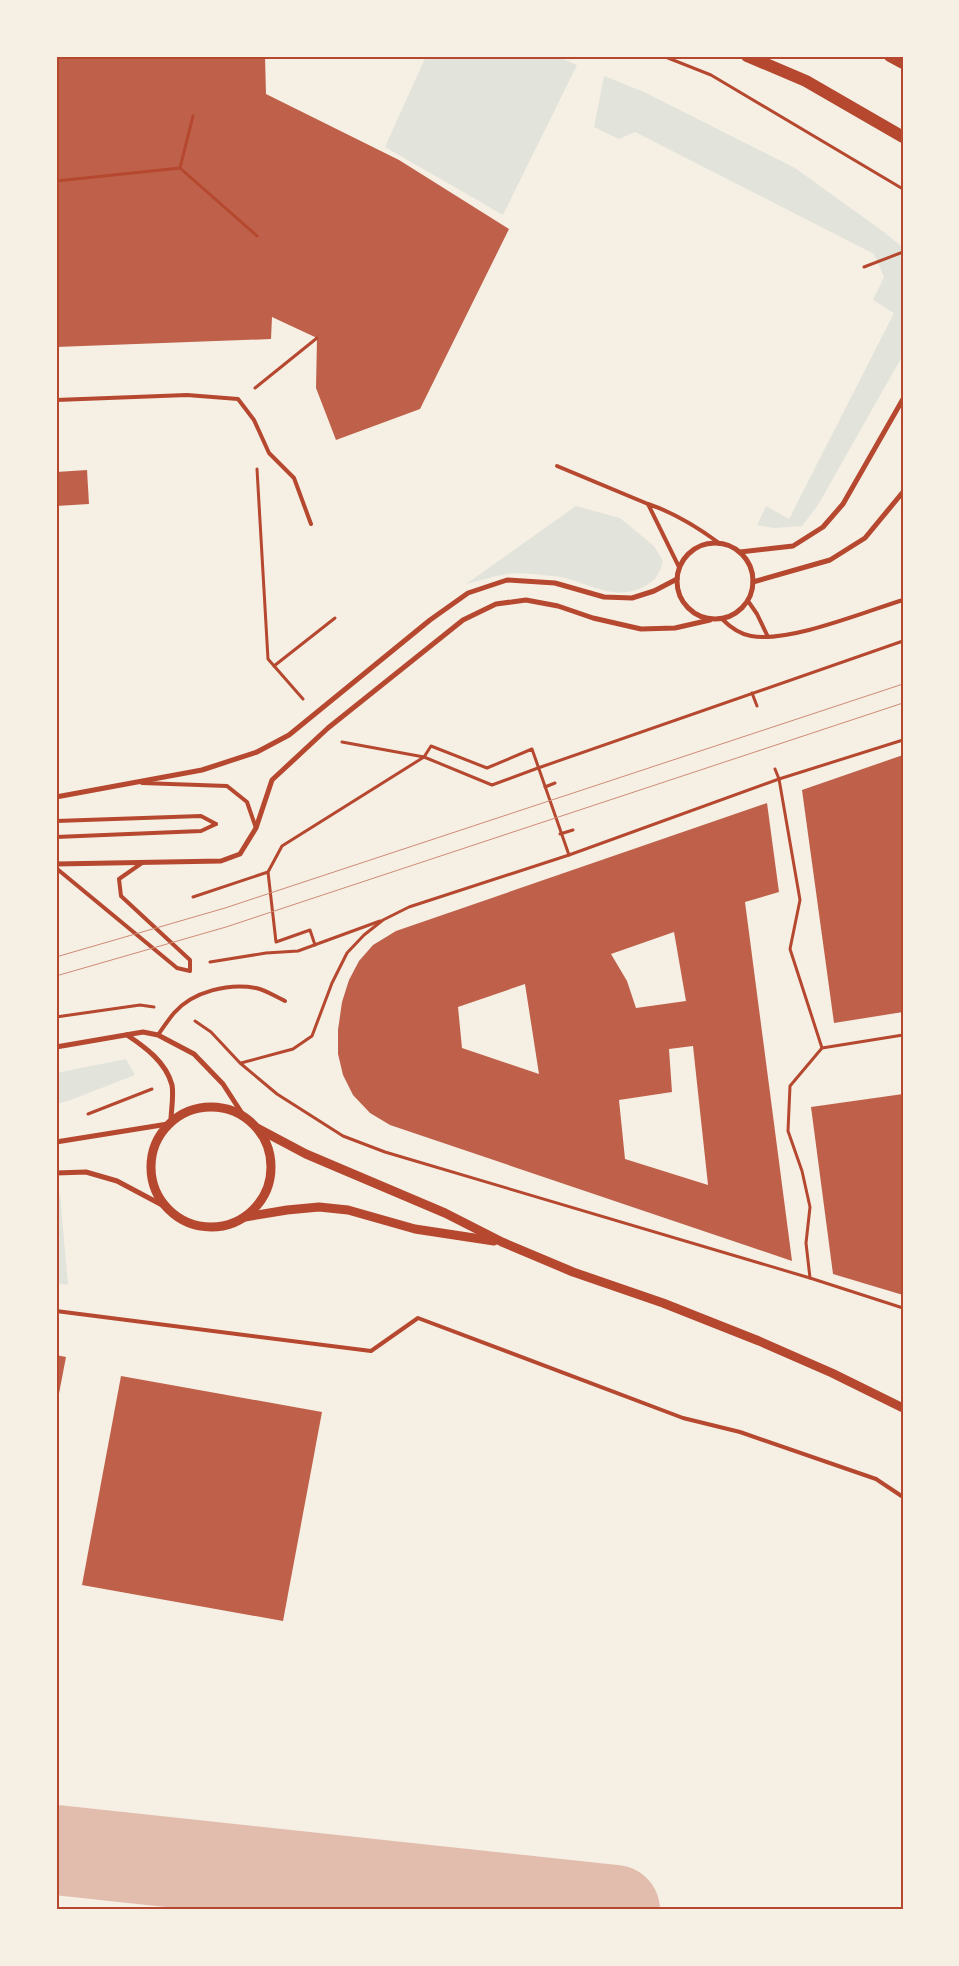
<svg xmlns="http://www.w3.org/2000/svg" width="959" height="1966" font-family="Karla,sans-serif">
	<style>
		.green { fill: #e2e4dc }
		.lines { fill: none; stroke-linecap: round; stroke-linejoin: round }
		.taxiway { stroke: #e2bdae; stroke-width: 90 }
		.building { fill: #bf614a; fill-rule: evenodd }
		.path { stroke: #b5482f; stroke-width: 3 }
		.service { stroke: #b5482f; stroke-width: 4 }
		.minor { stroke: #b5482f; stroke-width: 5 }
		.tertiary { stroke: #b5482f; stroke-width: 9 }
		.primary { stroke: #b5482f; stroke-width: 12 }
		.tram { stroke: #cf8b77; stroke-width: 1 }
		.neatline { fill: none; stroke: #b5482f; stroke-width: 2 }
	</style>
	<rect width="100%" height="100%" fill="#f6efe4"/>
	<g class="green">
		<polygon points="426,56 556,56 577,65 503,215 385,147"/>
		<polygon points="604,76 644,92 795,168 884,232 903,248 903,355 818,505 802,526 774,528 757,525 766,506 789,519 894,313 873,300 884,277 874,254 635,132 619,139 594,127"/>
		<path d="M576 506 620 518 654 546 663 561C659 575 656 580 643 587 611 603 584 579 553 576 539 575 521 572 507 574 493 576 479 581 466 584Z"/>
		<polygon points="126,1059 135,1075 68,1101 56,1104 56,1073"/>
		<polygon points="60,1195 68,1285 56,1283 56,1196"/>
	</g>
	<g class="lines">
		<polyline class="taxiway" points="56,1850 615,1910"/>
	</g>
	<g class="building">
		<polygon points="56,56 265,56 266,94 399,160 509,229 420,409 336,440 316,388 317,338 272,317 271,339 56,347"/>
		<polygon points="87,470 89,504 56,506 56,472"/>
		<polygon points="903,755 903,1012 834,1023 802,790"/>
		<path d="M767 803 779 892 745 902 792 1261 390 1125 370 1113 353 1095 343 1075 338 1054V1030L342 1002 349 980 359 961 373 945 396 931ZM674 932 686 1001 636 1008 627 981 611 954ZM525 984 539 1074 462 1048 458 1007ZM693 1046 708 1185 625 1159 619 1100 672 1092 669 1049Z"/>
		<polygon points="903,1094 903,1295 833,1274 811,1107"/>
		<polygon points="56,1355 66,1357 57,1404 56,1404"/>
		<polygon points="121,1376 322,1412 283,1621 82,1585"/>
	</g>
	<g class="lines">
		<g class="path">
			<polyline points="663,56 711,75 903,189"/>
			<polyline points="180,168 193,116"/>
			<polyline points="56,181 180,168 257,236"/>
			<polyline points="864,267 903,252"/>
			<polyline points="255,388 317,338"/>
			<polyline points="257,469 268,659 303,699"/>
			<polyline points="274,666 335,618"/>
			<polyline points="752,693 757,706"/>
			<polyline points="342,742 424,757 492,785 538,768 903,641"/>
			<polyline points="775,769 779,779 800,900 790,949 822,1048 790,1086 788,1131 802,1171 810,1207 806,1243 810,1278"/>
			<polyline points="545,787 555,783"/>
			<polyline points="560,834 573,830"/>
			<polyline points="268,872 276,942 310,930 315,945"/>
			<polyline points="193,897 268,872 282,846 424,757 431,746 487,768 532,749 569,855"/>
			<polyline points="210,962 266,953 298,951 380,921"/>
			<polyline points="56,1017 140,1005 154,1007"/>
			<polyline points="195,1021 211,1032 240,1063 277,1094 343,1136 385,1152 810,1278 903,1308"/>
			<polyline points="822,1048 903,1035"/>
			<polyline points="241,1063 293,1049 312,1036 332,983 347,953 364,935 383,920 409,907 569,855 779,779 903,740"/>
			<polyline points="88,1114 152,1089"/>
		</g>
		<g class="service">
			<polyline points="56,400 187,395 238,399 254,420 269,453 294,478 311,524"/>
			<polyline points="557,466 648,504"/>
			<path d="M679 567 648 504C675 513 696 526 719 543"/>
			<polyline points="748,601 757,614 768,637"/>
			<path d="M722 619C730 627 739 634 751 636 789 643 864 612 903 600"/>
			<polyline points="142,783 227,786 247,802 256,828"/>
			<polyline points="56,821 201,816 216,824"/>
			<polyline points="56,837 201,831 216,824"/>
			<polyline points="56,868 177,968 190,971 190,960 121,896 119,879 142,863"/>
			<path d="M158 1035C163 1028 168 1020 174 1013 193 991 229 983 256 988 266 990 276 997 285 1001"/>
			<polyline points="56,1311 371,1351 418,1318 683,1418 740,1432 876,1479 903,1497"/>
		</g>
		<g class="minor">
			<circle cx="715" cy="581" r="38"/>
			<polyline points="740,552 793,546 823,527 843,504 903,399"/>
			<polyline points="753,582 830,560 865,538 903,492"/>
			<polyline points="56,797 202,770 257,752 289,735 430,620 468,593 507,580 555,583 604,597 632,598 654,591 677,579"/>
			<polyline points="56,864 221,861 240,854 256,828 272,780 328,728 463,620 496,604 526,600 558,606 593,618 641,629 675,628 710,620"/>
			<path d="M127 1035C145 1047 166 1062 172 1085 174 1096 171 1110 171 1121"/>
			<polyline points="56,1047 143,1032 158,1035 194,1054 223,1084 243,1115"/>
			<polyline points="56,1142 168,1124"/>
			<polyline points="56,1173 86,1172 117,1181 164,1206"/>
		</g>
		<g class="tertiary">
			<circle cx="211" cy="1167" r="60"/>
			<polyline points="257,1128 306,1154 445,1213 502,1242 573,1272 663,1303 759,1341 832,1373 903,1408"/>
			<polyline points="245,1217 287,1210 319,1207 348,1210 415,1229 494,1241"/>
		</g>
		<g class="primary">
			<polyline points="747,56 806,81 903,137"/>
			<polyline points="890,56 903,63"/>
		</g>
		<g class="tram">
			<polyline points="56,957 225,908 903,684"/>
			<polyline points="56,976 226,927 903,703"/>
		</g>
	</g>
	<rect width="959" height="1966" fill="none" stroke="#f6efe4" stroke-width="115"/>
	<rect x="58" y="58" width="844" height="1850" class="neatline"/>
</svg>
